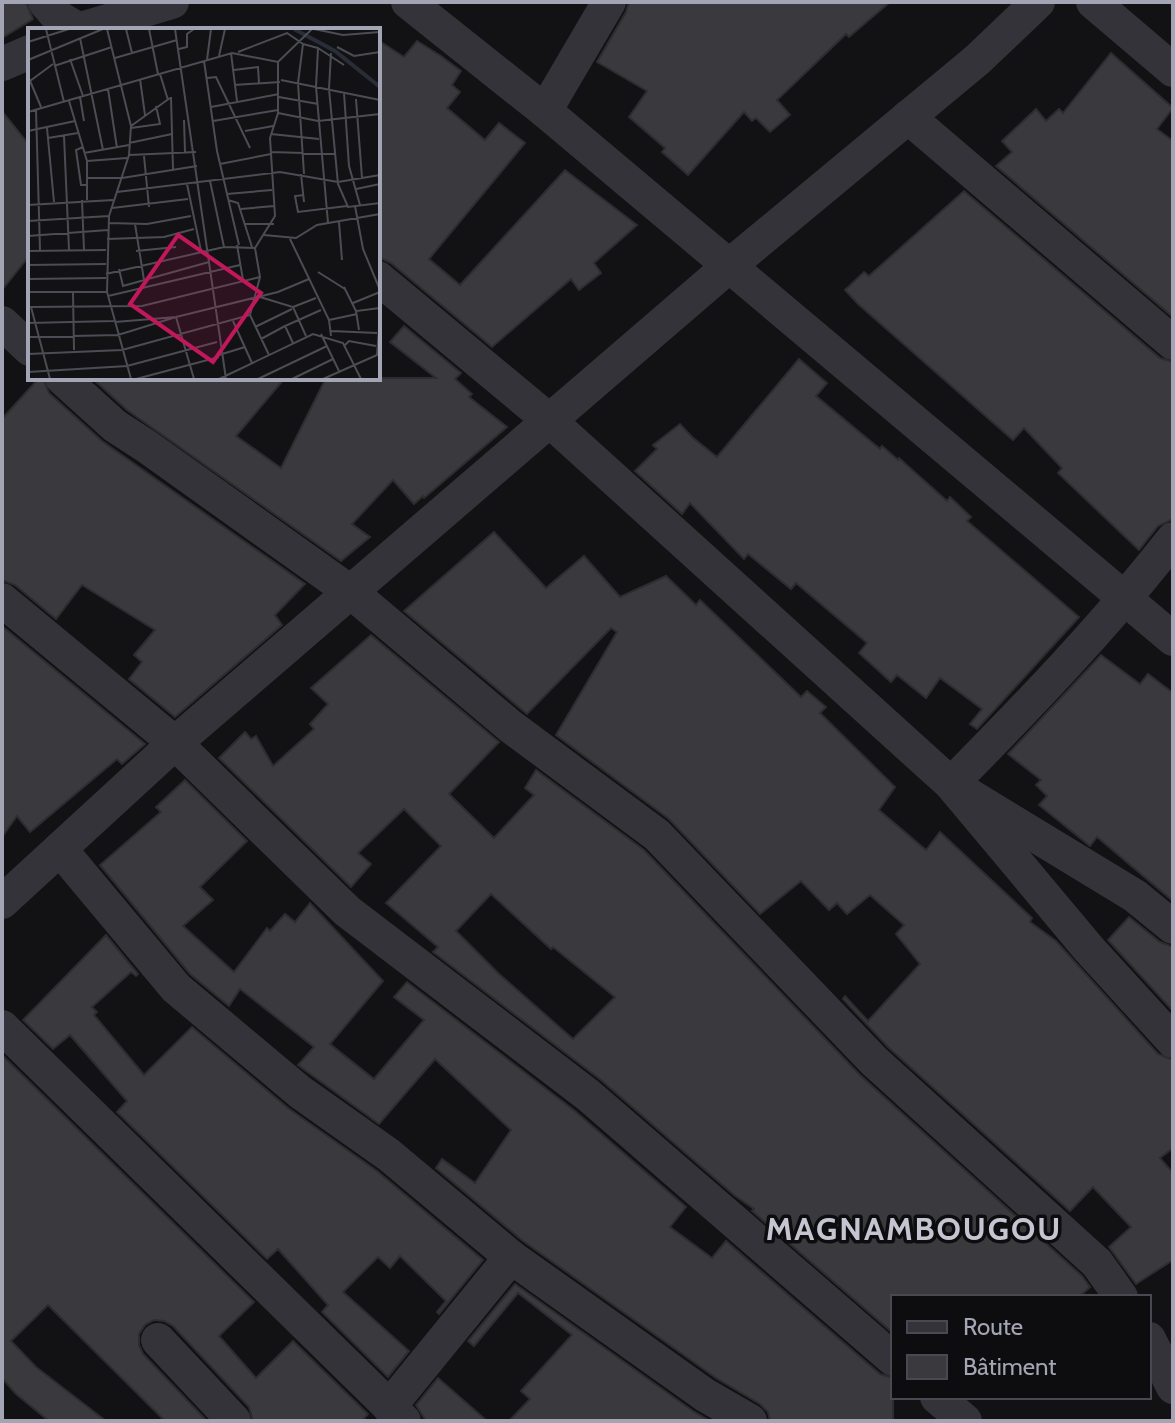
<svg xmlns="http://www.w3.org/2000/svg" width="1175" height="1423" font-family="Cabin,sans-serif">
	<style>
		.building { fill: #3a393e; stroke: #2d2c30; stroke-width: 2; fill-rule: evenodd }
		.lines { fill: none; stroke-linecap: round; stroke-linejoin: round }
		.minor { stroke: #333339; stroke-width: 34 }
		.labels { text-anchor: middle; dominant-baseline: central; stroke-width: 7; stroke-linejoin: round; paint-order: stroke }
		.district-label { font-size: 32px; font-weight: bold; letter-spacing: 2px; fill: #c4c5d0; stroke: #0d0d0f }
		.inset-river { fill: none; stroke: #282d37; stroke-width: 4 }
		.inset-road { fill: none; stroke: #4c4d54; stroke-width: 2 }
		.view { fill: #c2185b; fill-opacity: 0.15; stroke: #c2185b; stroke-width: 4 }
		.inset-edge { fill: none; stroke: #a3a5b4; stroke-width: 4 }
	</style>
	<rect width="100%" height="100%" fill="#121214"/>
	<g class="building">
		<polygon points="2,2 26,2 33,19 2,38"/>
		<polygon points="629,2 890,2 849,37 846,34 777,100 790,115 770,132 756,118 752,121 744,112 688,175 662,152 665,148 629,117 647,91 597,62 626,12"/>
		<polygon points="378,40 404,57 417,41 441,56 461,71 452,85 460,92 447,108 485,140 499,123 525,143 429,259 460,285 565,170 637,225 594,263 601,273 579,290 571,279 492,347 391,263 378,257"/>
		<polygon points="1111,53 1173,108 1157,129 1173,141 1173,317 996,166 1012,152 1002,141 1036,109 1046,121 1059,109 1063,113"/>
		<polygon points="2,111 30,146 30,255 2,290"/>
		<polygon points="964,191 1160,358 1173,362 1173,519 1158,526 1139,550 1058,473 1062,468 1024,428 1013,440 858,304 845,290 864,272 869,276"/>
		<polygon points="404,326 461,373 455,379 472,394 469,397 507,427 424,498 423,496 414,504 393,480 352,524 370,537 341,561 127,410 92,378 285,378 236,436 281,468 326,378 436,378 390,342"/>
		<polygon points="799,359 827,383 816,396 880,449 882,446 898,460 899,458 947,501 950,497 971,517 967,521 1079,617 977,729 970,724 982,709 940,678 926,698 897,675 891,682 859,653 867,643 796,583 791,589 748,554 744,559 690,503 682,514 635,471 657,449 653,445 680,424 692,437 717,457"/>
		<polygon points="39,378 43,378 49,393 102,441 305,584 275,615 282,625 175,717 129,679 142,662 134,655 155,630 82,585 56,619 15,585 2,580 2,419"/>
		<polygon points="494,532 546,588 584,556 620,597 666,576 696,605 700,600 801,697 807,691 826,707 820,713 895,787 879,810 926,850 940,832 1032,918 1030,922 1056,941 1158,1054 1173,1060 1173,1148 1160,1158 1173,1173 1173,1260 1136,1284 1109,1247 1131,1227 1093,1187 1070,1211 888,1047 843,999 845,996 868,1021 920,964 896,934 904,925 870,895 847,914 837,903 829,910 801,881 760,914 669,819 556,735 617,632 611,628 527,714 404,611"/>
		<polygon points="2,626 145,744 122,764 117,759 30,832 17,816 2,837"/>
		<path d="M371 635 499 742 449 794 494 838 534 795 525 788 536 770 644 850 860 1075 1082 1276 1090 1287 1079 1297H893V1333L752 1211 754 1209 734 1195 601 1080 433 952 438 947 386 903 441 846 404 809 358 853 371 864 351 887 219 758 245 732 251 739 256 736 273 766 314 729 310 724 328 704 311 688ZM491 894 551 949 553 947 615 997 573 1039 499 974 456 931Z"/>
		<polygon points="1101,655 1140,684 1148,674 1173,693 1173,901 1097,837 1090,846 1039,805 1047,796 1036,785 1041,780 1008,754"/>
		<polygon points="185,780 247,841 200,887 213,900 183,926 234,972 267,928 270,931 285,914 295,922 310,903 383,981 330,1044 374,1079 424,1020 394,997 407,982 575,1111 686,1207 670,1227 712,1258 726,1241 880,1374 893,1378 893,1421 770,1421 768,1412 760,1404 716,1378 523,1241 436,1168 442,1159 475,1183 511,1130 435,1059 379,1124 298,1065 314,1047 240,989 229,1006 190,974 100,865 161,812 156,807"/>
		<polygon points="1129,917 1160,942 1173,947 1173,1011 1108,940"/>
		<polygon points="106,935 138,974 136,976 131,972 92,1007 97,1012 94,1015 144,1075 192,1027 288,1108 377,1171 483,1260 439,1314 437,1312 446,1301 400,1256 390,1268 378,1257 343,1292 409,1351 388,1377 322,1312 328,1305 278,1249 267,1259 117,1112 127,1101 70,1035 53,1049 23,1020"/>
		<polygon points="2,1055 254,1302 219,1336 256,1378 293,1341 368,1414 362,1421 253,1421 249,1407 173,1326 164,1321 154,1320 145,1325 139,1334 139,1345 143,1354 207,1421 165,1421 48,1305 11,1341 36,1367 106,1421 49,1421 16,1394 2,1378"/>
		<polygon points="515,1284 693,1411 710,1421 509,1421 530,1399 521,1391 572,1335 518,1293 474,1346 468,1341"/>
		<polygon points="438,1378 487,1421 426,1421 416,1405"/>
	</g>
	<g class="lines">
		<g class="minor">
			<polyline points="45,2 58,17 79,30"/>
			<polyline points="408,2 545,111 1173,639"/>
			<polyline points="1093,2 1173,70"/>
			<polyline points="77,30 172,2"/>
			<polyline points="2,64 30,52"/>
			<polyline points="545,111 609,2"/>
			<polyline points="908,117 1173,343"/>
			<polyline points="378,278 550,421 951,784 1089,949 1173,1041"/>
			<polyline points="2,323 30,349"/>
			<polyline points="62,378 115,426 146,446 352,593 510,726 657,835 874,1061 1097,1263 1121,1297"/>
			<path d="M1173 539C1105 626 1029 705 951 784L1135 896 1173 927"/>
			<polyline points="2,600 175,743 347,911 588,1095 893,1359"/>
			<polyline points="60,849 176,988 300,1092 389,1155 511,1257 705,1395 750,1421"/>
			<polyline points="2,902 175,743 729,266 977,60 1038,2"/>
			<polyline points="2,1027 404,1421"/>
			<polyline points="1149,1339 1173,1387"/>
			<polyline points="158,1340 234,1421"/>
			<polyline points="937,1397 965,1421"/>
			<polyline points="389,1407 511,1257"/>
		</g>
	</g>
	<g class="labels">
		<g class="district-label">
			<text x="914" y="1228">MAGNAMBOUGOU</text>
		</g>
	</g>
	<g transform="translate(28 28)">
		<rect width="352" height="352" fill="#121214"/>
		<path class="inset-river" d="M266 1 307 23 352 59"/>
		<path class="inset-road" d="M18 1 36 74M79 1 103 98 101 127 81 188 79 264 103 351M98 1 104 25M121 1 130 46M147 1 198 351M286 1 315 7 352 4M52 10 75 122M0 14 41 1M275 16 290 20 288 59 300 195M309 19 326 28 352 24M290 20 316 37M151 21 159 19V6L166 1M210 24 259 5 275 16 270 55 276 146M203 25 209 73M303 25 301 61 310 156 320 179 352 175M191 28 197 1M87 30 149 12M42 31 55 68M0 32 75 1M179 32 183 1M176 33 189 123 211 217M26 38 84 19M206 42 230 39 231 55M132 46 140 72M0 48 13 79M179 50 188 49 222 120M112 51 117 87M253 52 352 72M2 53 25 36M206 57 252 54M80 61 89 120M316 65 321 138 332 177M52 69 56 93M143 69 145 141M251 69 290 76M328 71 334 150M41 73 59 133V172M183 79 251 66M8 82 12 222M0 84 204 25 250 34 284 1M250 85 290 93 352 86M156 92 157 124M185 93 250 82M103 98 142 70M19 100 26 174M103 100 132 96 128 78M0 103 47 93M217 103 245 98M243 106 291 111M36 108 41 222M20 110 50 105M101 115 144 106M55 119 48 122 53 157H59M352 120V150M243 124 308 126M56 125 101 117M101 127 168 124M116 128 121 179M59 133 99 130M192 136 243 126M273 146 276 174M58 150H94L169 138M182 153 196 219M159 156 173 223M328 161 352 156M89 164 252 144 310 154 352 147M199 166 244 162M276 167 267 168 270 184 319 178M54 172 56 222M200 172 210 175 224 219M0 177 85 172M327 178 335 221 352 262M84 180 160 171M213 181 246 178M0 193 81 188M311 194 314 232M80 195 119 196 163 188M107 196 116 252M217 196H246M236 207 268 210 289 197 352 186M0 208 80 202M79 211 136 209 166 201M262 211 301 292 303 308M209 217 215 252M0 223 78 222M108 223 148 219M0 237 78 236M91 241 95 258 181 234M290 244 317 261M78 246 196 219 227 220M0 251 78 250M316 259 328 283M0 264H79M45 265 46 322M80 268 212 237M232 269 265 279 278 308M325 275 352 264M265 279 288 270M222 287 241 327M301 292 329 286M205 293 224 335M87 294 148 289 250 264 281 251M0 295 86 293M227 299 264 281M331 302 328 283 352 280M303 303 349 305M293 306 311 343M0 309 90 307 148 289 166 351M233 311 257 298M265 315 257 298 293 282M317 317 321 313 348 318M0 326 94 322 222 287 232 249 227 220 247 188 242 110 250 85V34M191 327 217 319M0 344 99 338 189 314M22 351 3 279 114 278 232 249M108 351 191 329M191 351 285 306 315 315 333 351M230 351 299 318M264 351 305 331M295 351 349 327 352 287"/>
		<path class="view" d="M150 207 233 265 185 334 102 276Z"/>
		<rect width="352" height="352" class="inset-edge"/>
	</g>
	<rect width="1175" height="1423" fill="none" stroke="#a3a5b4" stroke-width="8"/>
	<rect x="891" y="1295" width="260" height="104" fill="#0d0d0f" stroke="#494a51" stroke-width="2"/>
	<rect x="907" y="1321" width="40" height="12" fill="#333339" stroke="#494a51" stroke-width="2"/>
	<text x="963" y="1335" font-size="24" fill="#a3a5b4">Route</text>
	<rect x="907" y="1355" width="40" height="24" fill="#3a393e" stroke="#494a51" stroke-width="2"/>
	<text x="963" y="1375" font-size="24" fill="#a3a5b4">Bâtiment</text>
</svg>
